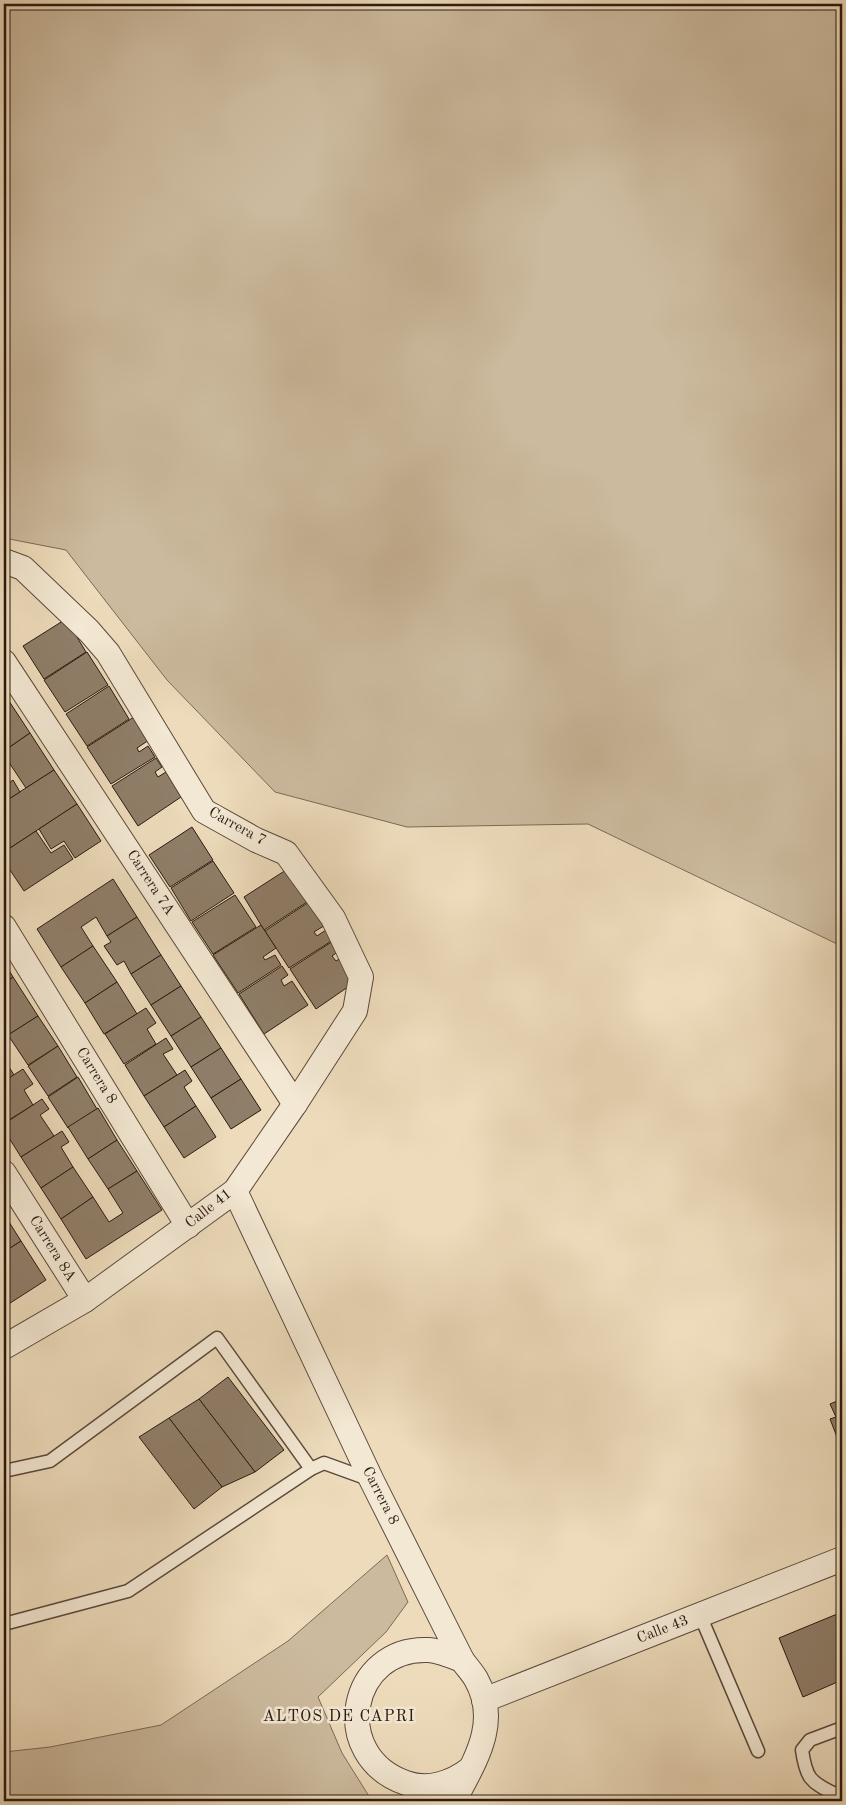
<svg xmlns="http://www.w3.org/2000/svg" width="846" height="1805" font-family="'Old Standard TT',serif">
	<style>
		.green { fill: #ccba9e; stroke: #7b6a58 }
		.building { fill: #8f7e69; stroke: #2a1a11 }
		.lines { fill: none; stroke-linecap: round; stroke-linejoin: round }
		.lane-casing { stroke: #5b4a3c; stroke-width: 15 }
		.street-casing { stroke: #5b4a3c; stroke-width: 26 }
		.lane { stroke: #f3e8d3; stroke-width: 12 }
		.street { stroke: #f3e8d3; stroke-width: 24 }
		.labels { text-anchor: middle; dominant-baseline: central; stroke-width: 5; stroke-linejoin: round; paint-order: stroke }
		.street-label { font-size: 15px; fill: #2a1a11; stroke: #f3e8d3 }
		.neighbourhood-label { font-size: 16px; letter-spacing: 1px; fill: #2a1a11; stroke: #f3e8d3 }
	</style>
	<rect width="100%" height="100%" fill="#eddbbb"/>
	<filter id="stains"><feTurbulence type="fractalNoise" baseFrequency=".004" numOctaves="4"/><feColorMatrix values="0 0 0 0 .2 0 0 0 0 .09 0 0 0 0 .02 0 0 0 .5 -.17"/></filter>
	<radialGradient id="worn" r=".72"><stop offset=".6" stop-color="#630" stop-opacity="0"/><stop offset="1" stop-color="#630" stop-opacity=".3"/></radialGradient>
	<g class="green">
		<polygon points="4,4 842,4 842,943 835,943 588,824 407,827 275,792 167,680 66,550 4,538"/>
		<polygon points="387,1555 408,1602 386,1632 318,1697 342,1753 372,1801 4,1801 4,1752 50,1747 161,1725 288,1641"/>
	</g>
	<g class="building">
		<polygon points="66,619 86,652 44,679 23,646"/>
		<polygon points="87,652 108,685 65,712 44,680"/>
		<polygon points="109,686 129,719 87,746 66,714"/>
		<polygon points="7,698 30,733 4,751 4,700"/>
		<polygon points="134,717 149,740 137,748 139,752 148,746 155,757 111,784 87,747"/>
		<polygon points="30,733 54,770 26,788 4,755 4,751"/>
		<polygon points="156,758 162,767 155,772 158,777 166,772 181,797 138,826 112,786"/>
		<polygon points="54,770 77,804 4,852 4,802"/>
		<polygon points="13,780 20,792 4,802 4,782 6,785"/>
		<polygon points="77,804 101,841 75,858 64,841 51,849 39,829"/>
		<polygon points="192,827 213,860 170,887 149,855"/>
		<polygon points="36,831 51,853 64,845 73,859 24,891 4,861 4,852"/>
		<polygon points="213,861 234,893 191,921 171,888"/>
		<polygon points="286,870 307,902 264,930 244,897"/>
		<polygon points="113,879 137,917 107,936 96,917 81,927 93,946 61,967 37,929"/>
		<polygon points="235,895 256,927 213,954 192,922"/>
		<polygon points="312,900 327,924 314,932 317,936 326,930 333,940 289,968 265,931"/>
		<polygon points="137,917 161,955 131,974 124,961 117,965 104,946 111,942 107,936"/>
		<polygon points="261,925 276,948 263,957 265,960 275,955 281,965 238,993 213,955"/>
		<polygon points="333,941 339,951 332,956 336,961 344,956 358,980 316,1009 290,969"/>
		<polygon points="93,946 117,982 85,1003 61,967"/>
		<polygon points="161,955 181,986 151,1005 131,974"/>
		<polygon points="4,962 13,977 4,984"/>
		<polygon points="282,966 288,975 281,980 284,986 292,981 308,1005 264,1034 239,994"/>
		<polygon points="13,977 38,1016 8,1035 4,1028 4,984"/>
		<polygon points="117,982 137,1014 104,1034 85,1003"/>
		<polygon points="181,986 201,1017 171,1036 151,1005"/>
		<polygon points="146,1008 156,1023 147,1029 156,1044 124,1064 105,1034"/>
		<polygon points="38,1016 58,1046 28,1065 8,1035"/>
		<polygon points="201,1017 221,1048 191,1067 171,1036"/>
		<polygon points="166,1038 173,1049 163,1054 177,1075 144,1096 125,1065"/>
		<polygon points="58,1046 77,1077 48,1096 28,1066"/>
		<polygon points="221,1048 241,1079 211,1098 191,1067"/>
		<polygon points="4,1059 14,1075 4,1081"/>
		<polygon points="23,1069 33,1084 24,1090 33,1105 4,1123 4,1081"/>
		<polygon points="185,1070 192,1081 184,1087 196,1106 164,1127 144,1096"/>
		<polygon points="78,1077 97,1109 68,1128 48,1097"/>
		<polygon points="241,1079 261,1110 231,1129 211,1098"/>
		<polygon points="42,1099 49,1109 40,1115 54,1136 21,1157 4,1130 4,1124"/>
		<polygon points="196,1106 216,1137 184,1158 164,1127"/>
		<polygon points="98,1108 117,1140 88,1159 68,1127"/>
		<polygon points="62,1131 69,1142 61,1147 73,1167 41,1188 21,1157"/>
		<polygon points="117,1140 137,1171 108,1189 88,1159"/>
		<polygon points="73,1167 93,1197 61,1219 41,1188"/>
		<polygon points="137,1171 162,1210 86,1259 61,1219 93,1197 109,1222 123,1213 108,1189"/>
		<polygon points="4,1214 21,1241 4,1252"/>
		<polygon points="21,1241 46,1280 4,1307 4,1286 7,1284 4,1278 4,1252"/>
		<polygon points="228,1377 284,1450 255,1472 199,1399"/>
		<polygon points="199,1399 255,1472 222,1487 169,1418"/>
		<polygon points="842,1399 842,1450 830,1419 836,1417 830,1404"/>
		<polygon points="169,1418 222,1487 194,1509 139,1437"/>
		<polygon points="842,1612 842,1680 803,1697 779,1638"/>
	</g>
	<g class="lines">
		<g class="lane-casing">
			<g id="lane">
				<polyline points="4,1471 50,1461 217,1338 311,1469"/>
				<polyline points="700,1615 758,1751"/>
				<polyline points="4,1624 128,1591 311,1469 324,1463 371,1480"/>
				<path d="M842 1728 810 1740 802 1750C806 1778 810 1782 835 1794L842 1791"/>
			</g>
		</g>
		<g class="street-casing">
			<g id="street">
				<polyline points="4,561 23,568 89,631 108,653 204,811 256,840 286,853 333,918 361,977 355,1011 295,1104 235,1191 85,1300 4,1347"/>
				<polyline points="4,662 295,1104"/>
				<polyline points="4,927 188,1226"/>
				<polyline points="4,1173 85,1300"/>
				<path d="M235 1191 372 1481 462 1660C466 1666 472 1672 476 1679 501 1723 474 1762 454 1801"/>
				<path d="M462 1660C452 1656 440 1651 429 1650 349 1646 328 1756 406 1783 428 1791 452 1783 470 1769"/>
				<polyline points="484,1700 842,1559"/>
			</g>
		</g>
		<use href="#lane" class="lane"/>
		<use href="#street" class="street"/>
	</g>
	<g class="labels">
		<g class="street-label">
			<text transform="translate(237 827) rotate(29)">Carrera 7</text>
			<text transform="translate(150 883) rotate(57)">Carrera 7A</text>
			<text transform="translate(96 1076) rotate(58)">Carrera 8</text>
			<text transform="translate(209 1209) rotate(-38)">Calle 41</text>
			<text transform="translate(52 1249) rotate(58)">Carrera 8A</text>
			<text transform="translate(380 1496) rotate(63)">Carrera 8</text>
			<text transform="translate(663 1630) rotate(-21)">Calle 43</text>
		</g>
		<g class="neighbourhood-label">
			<text x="339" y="1717">ALTOS DE CAPRI</text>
		</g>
	</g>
	<rect width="846" height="1805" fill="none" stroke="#eddbbb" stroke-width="20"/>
	<rect x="5" y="5" width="836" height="1795" fill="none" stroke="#2a1a11" stroke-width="2.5"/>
	<rect x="10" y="10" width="826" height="1785" fill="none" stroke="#2a1a11"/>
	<rect width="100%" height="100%" filter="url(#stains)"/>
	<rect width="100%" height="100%" fill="url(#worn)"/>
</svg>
